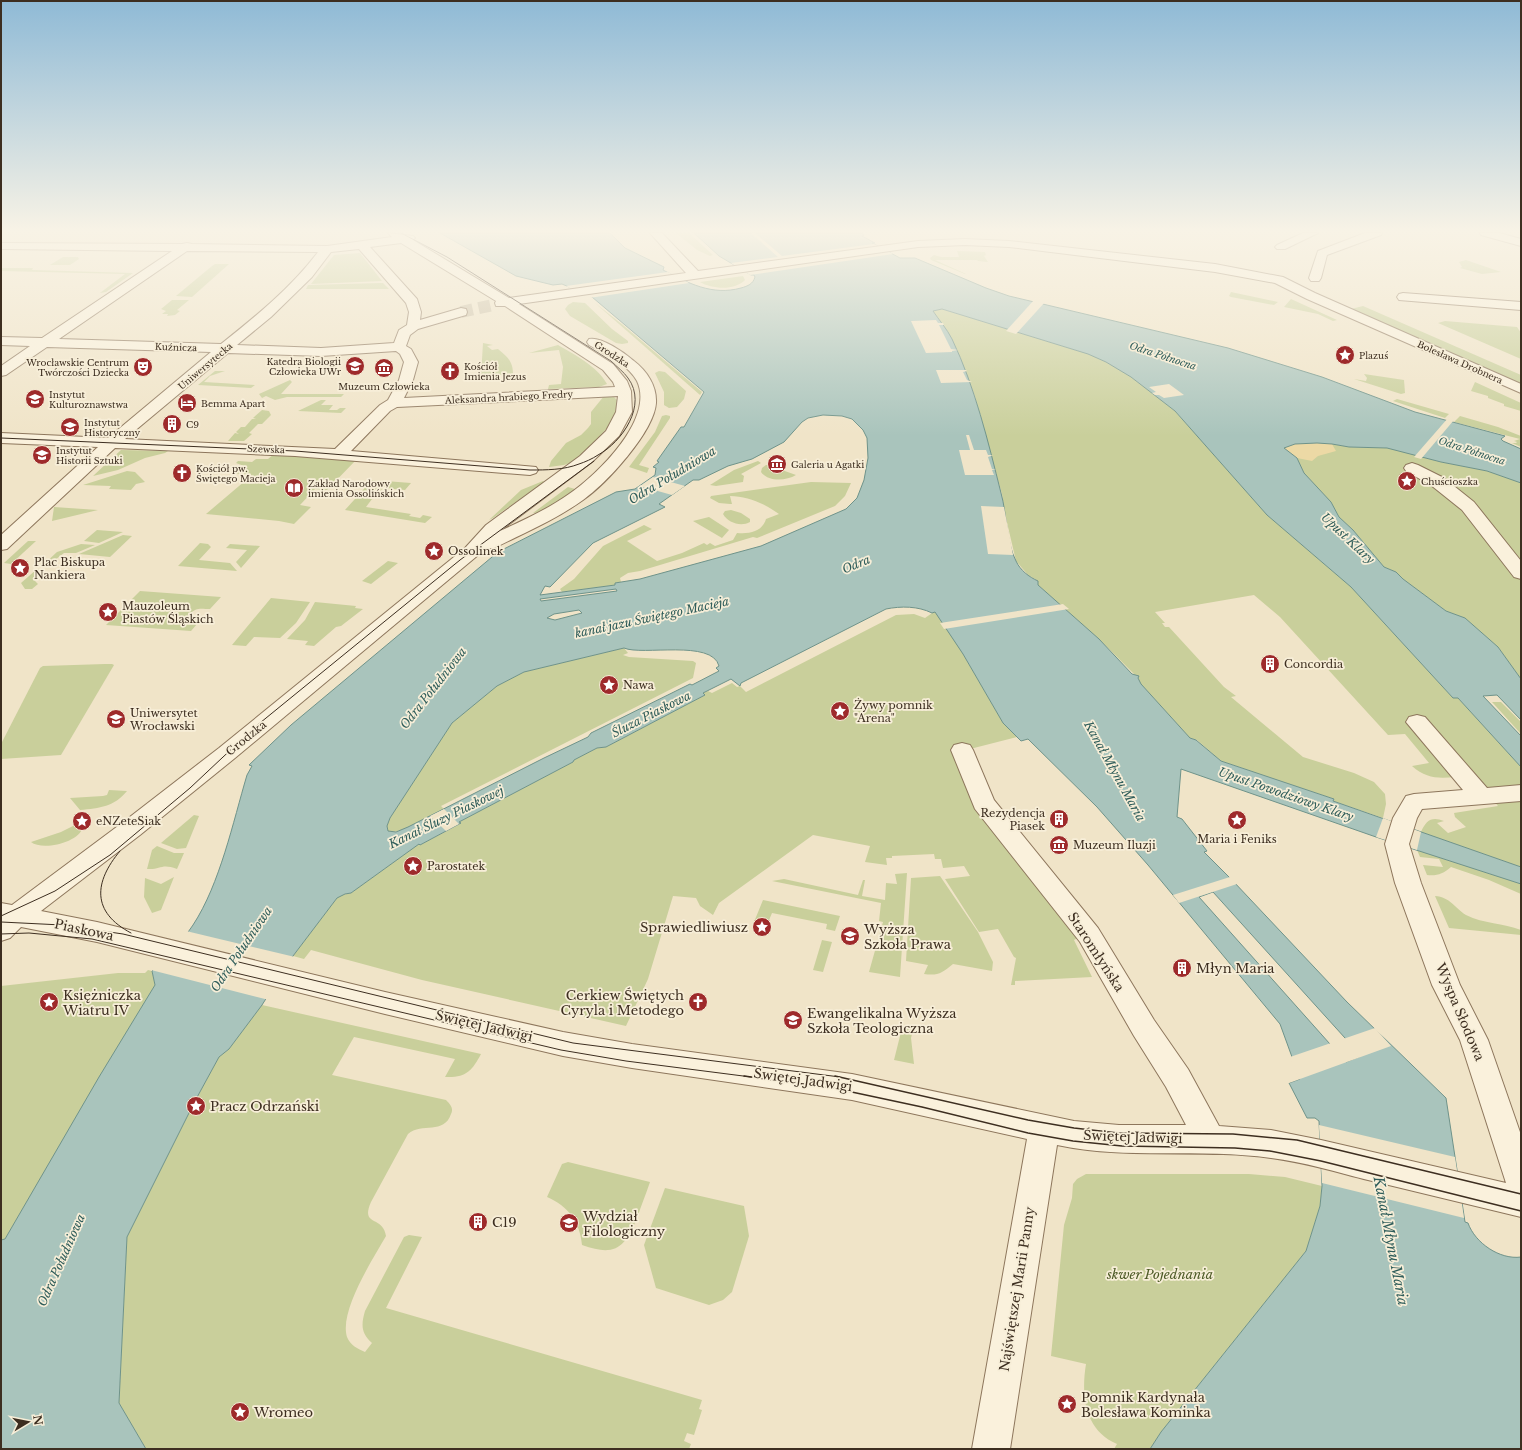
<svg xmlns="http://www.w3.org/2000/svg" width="1522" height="1450" font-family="'Libre Baskerville',serif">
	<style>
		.green { fill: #c9cf9b }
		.sand { fill: #ecd9a5 }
		.water { fill: #a9c4bc; stroke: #6f938a; fill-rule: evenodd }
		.pier { fill: #f0e4c8 }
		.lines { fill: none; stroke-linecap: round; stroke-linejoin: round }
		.minor-tunnel { stroke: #ccc0a6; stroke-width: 12; stroke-dasharray: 12 6; stroke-linecap: butt }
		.minor-casing { stroke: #8d765c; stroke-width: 2 }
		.minor { fill: #faf1dc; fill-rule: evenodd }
		.tram-far1 { stroke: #3d2e20; stroke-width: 1 }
		.tram { stroke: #3d2e20; stroke-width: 1.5 }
		.labels { text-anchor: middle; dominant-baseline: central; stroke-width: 3.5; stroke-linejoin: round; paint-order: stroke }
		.far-street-label { font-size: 9px; fill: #3d2e20; stroke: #f7eed8 }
		.far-poi-label { font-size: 9px; fill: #3d2e20; stroke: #f7eed8; text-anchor: start }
		.far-water-label { font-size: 10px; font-style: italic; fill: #2f5d5a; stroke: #f7eed8 }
		.poi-label { font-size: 11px; fill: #3d2e20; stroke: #f7eed8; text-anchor: start }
		.street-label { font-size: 11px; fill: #3d2e20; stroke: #f7eed8 }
		.water-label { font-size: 12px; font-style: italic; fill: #2f5d5a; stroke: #f7eed8 }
		.near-poi-label { font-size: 13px; fill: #3d2e20; stroke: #f7eed8; text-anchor: start }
		.near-street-label { font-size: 13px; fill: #3d2e20; stroke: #f7eed8 }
		.near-park-label { font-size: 13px; font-style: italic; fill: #4d5a26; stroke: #f7eed8 }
		.near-water-label { font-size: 14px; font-style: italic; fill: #2f5d5a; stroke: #f7eed8 }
	</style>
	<rect width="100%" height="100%" fill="#f0e4c8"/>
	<g class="green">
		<polygon points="676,233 689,233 713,255 710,256 697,250"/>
		<polygon points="957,251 985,252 986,255 984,256 988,262 978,261 977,260 935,260 966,274 965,274 931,260 930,258 934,255 941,257 959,257"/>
		<polygon points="360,253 382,281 311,284 334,255"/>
		<polygon points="63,257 78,257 79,259 70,265 50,265"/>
		<polygon points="1466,260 1501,272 1482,274 1460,268 1462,267 1459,262"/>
		<polygon points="215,264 229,264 192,297 176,296 212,266"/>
		<polygon points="2,268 33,268 32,270 133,273 106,292 100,293 125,274 1,271"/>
		<path d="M743 276 745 280C734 291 712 289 700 282Z"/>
		<polygon points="380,283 383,283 389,289 306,289 308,285"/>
		<polygon points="1231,292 1278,302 1274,305 1231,297 1229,296"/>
		<polygon points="1291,299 1337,320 1333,321 1318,314 1284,307"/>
		<polygon points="172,300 189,300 177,310 180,311 175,315 167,316 168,314 162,314 166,311 161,309"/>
		<polygon points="573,302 585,303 612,329 628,341 628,343 622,344 616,343 570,316 565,309 568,305"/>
		<polygon points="595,303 623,325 702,392 700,395"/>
		<polygon points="1363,306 1521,375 1521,385 1351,309"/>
		<path d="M942 309 1088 354 1106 362 1131 377 1175 411 1267 515 1351 587 1453 698H1458L1521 767V867L1421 832C1426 820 1432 816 1444 821L1437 823 1448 833 1466 827 1455 817 1454 813 1498 806 1471 775C1448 777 1431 783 1412 766L1429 763 1405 734 1388 735 1280 617 1254 595 1155 612 1165 623H1162L1165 627H1169L1224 687 1236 696 1231 697 1303 757 1354 773 1374 782 1385 794 1386 804 1383 818 1333 801 1334 799 1221 761 1197 740 1190 738 1141 684 1138 678 1099 639 1038 585V581L1028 575 1016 561 1005 514 1002 494 979 415 975 396 951 338 933 311Z"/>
		<polygon points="1445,321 1517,327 1521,333 1521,359 1438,323"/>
		<path d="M483 343 493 345 487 346 492 350 498 349C508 357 513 362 513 374L481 376Z"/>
		<path d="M558 345C575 355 597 366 607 384L599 387 548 389 549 385 561 384 563 367 559 350 529 353Z"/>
		<polygon points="215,371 225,371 210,376 204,382 255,385 251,388 198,385"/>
		<polygon points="659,371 665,372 686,391 684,399 677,407 669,408 664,405 664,392 655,373"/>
		<polygon points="1364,374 1404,380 1405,393 1401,394 1354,379 1366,381 1367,378"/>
		<polygon points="290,380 292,382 281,394 344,394 341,397 287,397 275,400 266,396 262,398 259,394"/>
		<polygon points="1475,382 1521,403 1521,411 1504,406 1504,404 1488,398 1488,396 1471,391"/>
		<polygon points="604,396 614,397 617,400 615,416 607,428 597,439 573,462 564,465 549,467 551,461 566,443 581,435 588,428 591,424 591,412"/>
		<polygon points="1397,399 1449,414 1445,418 1393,401"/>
		<polygon points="321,400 326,400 321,405 333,405 329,410 337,410 340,408 346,408 341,413 298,411"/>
		<polygon points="262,410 269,411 271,415 262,424 258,424 249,433 252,434 244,441 228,441 235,433 239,434 236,432 241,427 245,427 252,419 256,419 253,418"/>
		<polygon points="666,415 670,416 670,418 639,465 649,468 647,473 629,467 655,432 662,416"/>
		<polygon points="1460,416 1498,427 1521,436 1521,447 1512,443 1516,443 1517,442 1514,441 1520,439 1454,422"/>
		<polygon points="1332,444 1349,447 1387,448 1402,451 1441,462 1487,471 1521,483 1521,679 1498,647 1465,618 1446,611 1403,579 1396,572 1384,567 1353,530 1339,517 1331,502 1304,473 1297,458"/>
		<polygon points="121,450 168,451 165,453 145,458 118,470 93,476"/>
		<polygon points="274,454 356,460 327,490 315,489 300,505 311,507 294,524 279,521 206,514 252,475 231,473 239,471 237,470 240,467 244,466 236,463 238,461 252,462 256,459 268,459"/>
		<polygon points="758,461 761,463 741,474 744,476 743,482 716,486 710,485 734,470"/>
		<path d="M766 465H768L796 475C786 481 768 482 761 472L762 468Z"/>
		<polygon points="127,471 135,472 145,482 136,484 131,490 109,489 111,486 83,485"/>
		<polygon points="372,480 411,483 405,490 383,488 378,493 369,492 364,498 372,499 366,507 411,514 409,516 420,518 423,515 432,517 425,523 345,510"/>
		<polygon points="543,481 544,482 493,518 489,520 521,490"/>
		<path d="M811 482 851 483 845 496 835 506 757 538 753 537 640 571 628 573 620 578 621 582 615 583V585L562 592 560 589 574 579 603 546 644 525 652 529 627 541 657 561 682 553 704 543 707 545 710 543 715 546 733 540 737 533C750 534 762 532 766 519L779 514C765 504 748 496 730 496L732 504H730L719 503 710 498 711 496Z"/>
		<path d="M568 487 575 489C566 496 544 513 533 513Z"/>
		<polygon points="54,507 98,510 52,521"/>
		<path d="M731 510 741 513 750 519V522C741 527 728 523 723 514L725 511Z"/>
		<polygon points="709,517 729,530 722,538 693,521"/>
		<polygon points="97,530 123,532 99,543 84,541"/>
		<polygon points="123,535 132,536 110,557 79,554"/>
		<polygon points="28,541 36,541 11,564 4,563"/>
		<polygon points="200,543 208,544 211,547 199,560 230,563 237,571 178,566"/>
		<polygon points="81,544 95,545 76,553 64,553 47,566 42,566 57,552"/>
		<polygon points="230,544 260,546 241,568 236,562 247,550 226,548"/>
		<polygon points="388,561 398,563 371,584 362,581"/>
		<polygon points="37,569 42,570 36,577 35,581 38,584 32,589 25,589 21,583"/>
		<path d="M140 591 221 597 210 609C201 609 196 607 190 614L191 616 203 617 191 631 106 625Z"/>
		<polygon points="271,598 310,602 296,623 280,638 254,637 246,646 232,645"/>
		<polygon points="315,602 356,606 355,608 363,609 341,626 336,627 314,646 305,645 308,641 287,639 305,620"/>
		<polygon points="935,611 963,654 1003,723 1017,737 970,749 955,751 1080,937 1074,940 1092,977 1015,981 1015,985 1011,985 1016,958 1014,957 998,929 979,932 945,879 970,876 964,866 943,868 941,859 935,859 934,854 892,856 892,858 886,858 887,865 865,862 870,846 813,835 719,903 713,915 700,906 696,898 673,896 648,979 626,1026 422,980 311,950 304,959 293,956 337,898 342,895 351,893 419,844 420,845 460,824 459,822 573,762 574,760 597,748 606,747 705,695 703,693 708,691 712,693 732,683 737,687 740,686 746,692 896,615 914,614 925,618"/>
		<path d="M624 648 628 653 623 655 629 657 693 661 696 663 693 678 441 806 444 809C432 815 399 836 388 831L387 826 390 818 452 723 497 686 524 672Z"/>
		<polygon points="105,664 112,664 114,665 61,755 1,759 1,744 40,668 43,666"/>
		<polygon points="1492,702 1501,702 1521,722 1521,734"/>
		<path d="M109 790 127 791C114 807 100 808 80 810L70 798 103 796 107 795Z"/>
		<polygon points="194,815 199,816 186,848 177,849 161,843"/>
		<path d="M81 822 83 827C79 843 42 851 31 842L61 832Z"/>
		<path d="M157 846 174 853H184L177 869C161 863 161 870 147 869L152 850Z"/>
		<path d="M1417 850 1521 884V894L1489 880 1451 867C1443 874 1437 876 1427 875L1423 865 1443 867 1439 859 1420 857Z"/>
		<polygon points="907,873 900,977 869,972 883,922 879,921 881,903 772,881 784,879 858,895 863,880 865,880 862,896 885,900 886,883 897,884 895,874"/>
		<path d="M940 876 978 932 993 962 992 971 953 964C942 973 938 976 924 974L928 965 906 961 911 878Z"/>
		<polygon points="174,877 161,910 152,913 144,897 145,878 161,884"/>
		<path d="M1435 896C1450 897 1455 908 1466 915 1484 924 1503 923 1521 930V935L1449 928Z"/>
		<polygon points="763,900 840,916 835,931 826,929 827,924 772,913 767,925 754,922"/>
		<polygon points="822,940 832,942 823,972 813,970"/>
		<polygon points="148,970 152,971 155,985 5,1239 1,1240 1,986 118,973 145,973"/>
		<path d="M262 1005 481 1054C472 1071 466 1078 445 1077L455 1059 354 1037 332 1075 446 1100C450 1104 454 1108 451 1114 444 1135 422 1122 408 1134L371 1202C360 1227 383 1215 386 1236 373 1259 339 1311 347 1337 350 1345 358 1349 365 1352L372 1343C361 1333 361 1325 365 1311L404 1237 409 1235 422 1237 386 1308 702 1400 699 1409 702 1410 694 1435 687 1433 684 1441 691 1444 689 1449H146L119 1403 127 1237 195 1101 219 1057 229 1049Z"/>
		<polygon points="907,1025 914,1026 911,1038 914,1064 894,1060 902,1028"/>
		<path d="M568 1162 650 1182C646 1194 641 1206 637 1218 625 1248 615 1257 582 1245 580 1222 568 1206 547 1197L562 1164Z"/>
		<path d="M1086 1174H1249L1285 1177 1322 1186 1320 1206 1306 1251 1161 1432 1150 1449H1114L1117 1444C1084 1430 1081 1395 1086 1364L1051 1356 1064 1225 1072 1198 1073 1184 1077 1179Z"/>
		<polygon points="665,1188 744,1206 749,1236 732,1292 723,1300 709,1305 656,1288 644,1245"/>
	</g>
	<polygon class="sand" points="1317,443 1332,444 1336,451 1318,456 1312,461 1297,458 1284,448 1295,444"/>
	<path class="water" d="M440 233H610L625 248 664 267 663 270C688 283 712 296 741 288 748 286 753 284 755 277L754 275H751L719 256 694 233H861L864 235 862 236 875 243H872L874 244 900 258H915L986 288 1009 296 1228 348 1322 377 1415 412 1505 436 1501 439 1503 441 1521 449V483L1487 471 1441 462 1387 448 1349 447 1332 444 1317 443 1295 444 1284 448 1297 458 1304 473 1331 502 1339 517 1353 530 1384 567 1396 572 1403 579 1446 611 1465 618 1498 647 1521 679V720L1497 695 1483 696 1521 736V767L1458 698H1453L1351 587 1267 515 1175 411 1131 377 1106 362 1088 354 942 309 933 311C939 320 947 329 952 339 975 387 988 441 1001 493 1007 514 1006 542 1016 561 1020 570 1029 577 1038 581V585L1099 639 1132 674 1139 676 1138 678 1141 684 1190 738 1196 740 1221 761 1334 799 1333 801 1521 867V884L1376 837 1181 769 1177 817 1182 819 1207 851 1204 852 1233 881 1347 1002 1446 1098 1465 1222 1468 1223C1475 1243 1500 1260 1521 1257V1449H1150L1161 1432 1306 1251 1320 1206 1322 1186 1319 1121 1315 1118H1307L1289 1083 1300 1079 1280 1024 1148 865 1097 807 1028 739 1021 741 1003 723 963 654 935 612 932 613C918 606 901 606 886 609L741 683 740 686 731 679 703 693 705 695 606 747 597 748 574 760 573 762 459 822 461 823 420 845 419 844 351 893 345 894 337 898 293 956 262 1005 229 1049 219 1057 195 1101 127 1237 119 1403 146 1449H1V1240L5 1239 99 1077 155 985 152 971C166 956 182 942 193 925 220 884 233 822 247 775L252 766 249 765 291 725 498 552 616 492 635 489 655 475 656 468 653 467 659 462 657 461 681 427H684L704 392 592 297 562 284 553 285 516 276ZM823 415 842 416 852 419 863 430 867 438 868 458 864 480 857 498 846 509 761 546 640 579 615 583V585L540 595 545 586 550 587 593 543 665 507 659 504 693 480H699L728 466 752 459 784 442 802 422 808 418ZM616 589 617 591 541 601 540 599ZM579 610 582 613 555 620 547 618 554 614ZM624 648C642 656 712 639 719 666L716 668 719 671 692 685 690 684 591 733 588 737 544 758 408 827 396 832 388 831 387 826 390 818 452 723 497 686 524 672ZM1213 892 1345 1038 1361 1056 1346 1062 1199 897Z"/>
	<g class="pier">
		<polygon points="751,233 755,233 782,256 874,244 893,254 750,275 731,263 778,257"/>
		<polygon points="668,272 689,283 589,298 566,286"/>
		<polygon points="1034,300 1045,302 1016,334 1006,331"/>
		<polygon points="936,320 938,323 943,323 944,325 939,325 951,349 958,350 952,351 952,352 926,353 911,321"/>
		<polygon points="936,370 966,370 967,371 963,372 967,380 972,382 941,383"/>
		<polygon points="1169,384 1184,395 1164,398 1159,395 1155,395 1152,393 1156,392 1149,387"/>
		<polygon points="1448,418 1454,420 1421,459 1414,457"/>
		<polygon points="966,435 969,435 974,450 986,450 988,455 993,455 988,457 992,469 996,469 992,470 994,475 965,475 959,450 970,450"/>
		<polygon points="653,477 685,486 672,495 640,486"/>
		<polygon points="981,506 1004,507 1013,555 988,554"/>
		<polygon points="1063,604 1069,609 944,629 940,623"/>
		<polygon points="444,809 459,824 446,831 430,816"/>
		<polygon points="1383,818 1421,832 1417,850 1376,837"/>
		<polygon points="1230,877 1237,884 1179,903 1173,895"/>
		<polygon points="186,931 295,957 269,1000 151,970"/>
		<polygon points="1375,1028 1391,1046 1289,1083 1288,1082 1298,1078 1290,1057 1331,1043 1347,1060 1358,1056 1343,1039"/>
		<polygon points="1319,1125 1455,1157 1464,1218 1322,1183"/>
	</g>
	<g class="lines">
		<polyline class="minor-tunnel" points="461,312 493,305"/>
		<g class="minor-casing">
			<g id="minor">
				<path d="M388 233 413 236 415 238 413 240 509 298 686 273 650 233H662L698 271 918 241 965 239 1009 241 1215 264 1283 277 1315 293 1521 384V393L1307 299 1275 283 1215 272 1009 247 965 245 918 247 519 304 613 364 627 381 631 391 632 412 619 436 592 462 500 531C524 520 548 509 569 494 597 475 655 419 637 381 628 364 605 354 589 345L587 342 589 339C601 336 625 353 634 361 647 371 657 386 656 403 654 432 606 484 583 500 555 520 524 533 494 548H484L477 556 235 758 140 835 41 911 97 922 385 992 563 1032 632 1044 852 1074 1074 1121 1119 1125H1186L1166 1087 1134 1036 1080 942 975 809 951 750 954 745 962 743 970 745 973 750 994 800 1098 928 1154 1020 1188 1069 1219 1126 1271 1130 1321 1140 1506 1183 1460 1040 1432 985 1395 883 1385 844 1393 818 1406 796 1414 794 1463 790 1406 722 1409 717 1417 715 1425 717 1487 788 1521 785V801L1422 809 1417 818 1409 844 1421 883 1460 985 1488 1040 1521 1135V1217C1470 1205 1419 1192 1368 1180 1336 1172 1304 1162 1271 1158 1200 1148 1127 1160 1057 1145L1010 1449H972L1027 1139 852 1100 632 1068 563 1056 385 1014 97 942 21 927 10 938 1 941V903L12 905 122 823 219 748 465 548 486 525 580 456 606 431 616 412 618 396 397 407 390 411 351 451 536 467 538 470 536 473 530 475 295 456 115 448 7 549 1 550V535L98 447 1 443V433L108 438 211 352 47 347 6 375 1 376V366L30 346 1 345V337L42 338 172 251 1 249V243L182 244 187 243 192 244 327 246 392 237ZM401 243 496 301 495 303 496 306H505L603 370 613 382 615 387 404 398 413 380 418 362 411 349 406 346 410 335 418 329 466 315 467 312 466 309 461 308 420 320 421 312 417 299 370 247ZM359 249 406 303 409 312 407 325 399 330 394 343 321 348 237 345 271 317 312 277 331 252ZM187 251 318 252C291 288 256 316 221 344L59 339ZM396 351 400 354 404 362 399 380 388 400 380 405 335 449 125 439 228 353 321 356Z"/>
				<polygon points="1303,233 1318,233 1285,249 1277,249 1275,247 1277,245"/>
				<polygon points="1365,233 1382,233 1381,235 1327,255 1321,278 1319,281 1311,281 1309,278 1318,251"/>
				<polygon points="1480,233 1499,233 1521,239 1521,246 1481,235"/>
				<polygon points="1403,293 1521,302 1521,310 1399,300 1397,297 1399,294"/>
				<polygon points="1412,463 1418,465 1444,478 1474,502 1521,561 1521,579 1514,577 1462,510 1432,486 1406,471 1404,468 1406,465"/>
			</g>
		</g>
		<use href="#minor" class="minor"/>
		<g class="tram-far1">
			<path d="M1 438 295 451 530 470C546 470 564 470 579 464 585 462 592 459 598 455 622 442 648 405 628 378 624 372 617 367 611 361L447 257 401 233"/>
			<path d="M120 851C94 882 91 912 131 933"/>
			<polyline points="1,916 55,891 110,855 190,788 255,727 460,560 594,461"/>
			<polyline points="1,922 62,925 123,934 573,1043 840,1077"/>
			<polyline points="1,934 29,933 92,939 561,1050 626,1061 751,1077"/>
		</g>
		<g class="tram">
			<polyline points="744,1076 833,1088 922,1107 1028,1133 1073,1141 1122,1146 1235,1148 1270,1151 1321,1161 1521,1211"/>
			<polyline points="835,1076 1028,1120 1074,1128 1118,1133 1233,1134 1297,1140 1521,1194"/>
		</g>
	</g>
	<linearGradient id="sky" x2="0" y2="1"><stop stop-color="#8fbad6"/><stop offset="0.53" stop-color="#f8f3e6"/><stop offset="1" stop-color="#f8f3e6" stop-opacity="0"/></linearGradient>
	<rect width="1522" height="436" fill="url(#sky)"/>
	<defs>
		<g id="sight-disc" transform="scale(1)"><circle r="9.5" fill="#9e2a2b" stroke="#f7eed8"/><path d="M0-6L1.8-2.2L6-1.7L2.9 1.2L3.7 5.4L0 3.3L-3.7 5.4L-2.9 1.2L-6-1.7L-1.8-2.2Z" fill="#fff"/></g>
		<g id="university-disc" transform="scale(1)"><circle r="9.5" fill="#9e2a2b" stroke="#f7eed8"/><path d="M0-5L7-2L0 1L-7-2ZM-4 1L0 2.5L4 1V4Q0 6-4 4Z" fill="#fff"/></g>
		<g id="theatre-disc" transform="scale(1)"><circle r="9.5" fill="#9e2a2b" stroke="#f7eed8"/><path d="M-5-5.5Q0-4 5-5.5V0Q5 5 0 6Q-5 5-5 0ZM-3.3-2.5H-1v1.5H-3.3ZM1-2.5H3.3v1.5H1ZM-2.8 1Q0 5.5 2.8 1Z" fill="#fff"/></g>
		<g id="museum-disc" transform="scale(1)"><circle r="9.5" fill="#9e2a2b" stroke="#f7eed8"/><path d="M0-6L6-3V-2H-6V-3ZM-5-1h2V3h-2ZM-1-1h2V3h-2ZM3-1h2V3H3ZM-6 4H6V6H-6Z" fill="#fff"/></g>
		<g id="church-disc" transform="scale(1)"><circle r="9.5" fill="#9e2a2b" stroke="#f7eed8"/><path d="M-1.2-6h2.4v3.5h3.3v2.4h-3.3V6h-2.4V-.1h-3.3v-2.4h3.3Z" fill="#fff"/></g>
		<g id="hotel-disc" transform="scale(1)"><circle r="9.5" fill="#9e2a2b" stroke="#f7eed8"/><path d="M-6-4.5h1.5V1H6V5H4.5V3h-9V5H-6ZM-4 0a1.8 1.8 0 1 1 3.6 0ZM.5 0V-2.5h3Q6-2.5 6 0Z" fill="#fff"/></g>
		<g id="building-disc" transform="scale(1)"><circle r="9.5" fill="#9e2a2b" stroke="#f7eed8"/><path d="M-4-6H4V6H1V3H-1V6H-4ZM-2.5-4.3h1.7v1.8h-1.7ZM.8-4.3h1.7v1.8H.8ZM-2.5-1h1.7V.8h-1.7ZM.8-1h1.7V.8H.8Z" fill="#fff"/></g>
		<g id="library-disc" transform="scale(1)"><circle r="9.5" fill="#9e2a2b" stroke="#f7eed8"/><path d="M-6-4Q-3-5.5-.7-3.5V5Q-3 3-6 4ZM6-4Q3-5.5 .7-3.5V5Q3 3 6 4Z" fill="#fff"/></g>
	</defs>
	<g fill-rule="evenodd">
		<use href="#sight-disc" x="1345" y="355"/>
		<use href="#university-disc" x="355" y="366"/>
		<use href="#theatre-disc" x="143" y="367"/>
		<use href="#museum-disc" x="384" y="368"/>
		<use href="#church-disc" x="450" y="371"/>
		<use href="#university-disc" x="35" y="399"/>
		<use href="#hotel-disc" x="187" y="403"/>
		<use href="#building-disc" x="172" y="424"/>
		<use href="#university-disc" x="70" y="427"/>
		<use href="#university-disc" x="42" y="455"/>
		<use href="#museum-disc" x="777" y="464"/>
		<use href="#church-disc" x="182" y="473"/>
		<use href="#sight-disc" x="1407" y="481"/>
		<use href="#library-disc" x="294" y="488"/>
		<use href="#sight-disc" x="434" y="551"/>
		<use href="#sight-disc" x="20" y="568"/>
		<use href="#sight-disc" x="108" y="612"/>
		<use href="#building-disc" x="1270" y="664"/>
		<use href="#sight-disc" x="609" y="685"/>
		<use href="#sight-disc" x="840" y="711"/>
		<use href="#university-disc" x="116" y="719"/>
		<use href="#building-disc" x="1059" y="819"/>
		<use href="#sight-disc" x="1237" y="820"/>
		<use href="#sight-disc" x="82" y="821"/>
		<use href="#museum-disc" x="1059" y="845"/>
		<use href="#sight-disc" x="413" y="866"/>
		<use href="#sight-disc" x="762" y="927"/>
		<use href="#university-disc" x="850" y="936"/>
		<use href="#building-disc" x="1182" y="968"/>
		<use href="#sight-disc" x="49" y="1002"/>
		<use href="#church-disc" x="698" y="1002"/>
		<use href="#university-disc" x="793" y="1020"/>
		<use href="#sight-disc" x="196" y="1106"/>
		<use href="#building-disc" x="478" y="1222"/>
		<use href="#university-disc" x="569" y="1223"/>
		<use href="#sight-disc" x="1067" y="1404"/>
		<use href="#sight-disc" x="240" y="1412"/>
	</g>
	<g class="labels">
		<g class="far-street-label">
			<text transform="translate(176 347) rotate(2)">Kuźnicza</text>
			<text transform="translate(612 354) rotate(33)">Grodzka</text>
			<text transform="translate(1460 362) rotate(24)">Bolesława Drobnera</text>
			<text transform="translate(205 366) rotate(-40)">Uniwersytecka</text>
			<text transform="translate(509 397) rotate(-3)">Aleksandra hrabiego Fredry</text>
			<text transform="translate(266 449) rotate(2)">Szewska</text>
		</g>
		<g class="far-poi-label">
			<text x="1359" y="355">Plazuś</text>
			<text x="341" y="361" text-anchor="end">Katedra Biologii<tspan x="341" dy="10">Człowieka UWr</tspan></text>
			<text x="129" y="362" text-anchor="end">Wrocławskie Centrum<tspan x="129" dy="10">Twórczości Dziecka</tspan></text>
			<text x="464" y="366">Kościół<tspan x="464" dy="10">Imienia Jezus</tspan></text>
			<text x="384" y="386" text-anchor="middle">Muzeum Człowieka</text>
			<text x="49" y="394">Instytut<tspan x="49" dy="10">Kulturoznawstwa</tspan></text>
			<text x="201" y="403">Bemma Apart</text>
			<text x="84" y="422">Instytut<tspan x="84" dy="10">Historyczny</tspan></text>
			<text x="186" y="424">C9</text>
			<text x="56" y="450">Instytut<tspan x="56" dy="10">Historii Sztuki</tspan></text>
			<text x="791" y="464">Galeria u Agatki</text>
			<text x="196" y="468">Kościół pw.<tspan x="196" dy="10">Świętego Macieja</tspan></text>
			<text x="1421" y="481">Chuścioszka</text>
			<text x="308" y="483">Zakład Narodowy<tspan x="308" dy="10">imienia Ossolińskich</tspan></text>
		</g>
		<g class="far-water-label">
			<text transform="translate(1163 356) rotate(18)">Odra Północna</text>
			<text transform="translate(1472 451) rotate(18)">Odra Północna</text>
		</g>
		<g class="poi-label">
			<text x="448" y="551">Ossolinek</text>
			<text x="34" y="562">Plac Biskupa<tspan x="34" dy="13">Nankiera</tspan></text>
			<text x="122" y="606">Mauzoleum<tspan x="122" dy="13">Piastów Śląskich</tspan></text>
			<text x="1284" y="664">Concordia</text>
			<text x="623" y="685">Nawa</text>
			<text x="854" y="705">Żywy pomnik<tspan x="854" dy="13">"Arena"</tspan></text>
			<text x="130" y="713">Uniwersytet<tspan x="130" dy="13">Wrocławski</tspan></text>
			<text x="1045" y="813" text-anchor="end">Rezydencja<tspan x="1045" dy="13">Piasek</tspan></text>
			<text x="96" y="821">eNZeteSiak</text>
			<text x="1237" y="839" text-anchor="middle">Maria i Feniks</text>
			<text x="1073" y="845">Muzeum Iluzji</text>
			<text x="427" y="866">Parostatek</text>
		</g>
		<g class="street-label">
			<text transform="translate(246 738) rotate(-39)">Grodzka</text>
		</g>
		<g class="water-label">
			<text transform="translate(672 475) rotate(-31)">Odra Południowa</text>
			<text transform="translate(1348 538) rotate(43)">Upust Klary</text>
			<text transform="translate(856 564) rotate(-22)">Odra</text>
			<text transform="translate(652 617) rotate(-12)">kanał jazu Świętego Macieja</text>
			<text transform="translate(433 688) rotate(-52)">Odra Południowa</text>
			<text transform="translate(651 714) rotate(-27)">Śluza Piaskowa</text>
			<text transform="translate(1115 771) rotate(61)">Kanał Młynu Maria</text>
			<text transform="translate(1286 794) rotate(19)">Upust Powodziowy Klary</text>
			<text transform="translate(446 817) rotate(-26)">Kanał Śluzy Piaskowej</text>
			<text transform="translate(241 949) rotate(-56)">Odra Południowa</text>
			<text transform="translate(61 1260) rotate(-66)">Odra Południowa</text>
		</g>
		<g class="near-poi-label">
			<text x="748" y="927" text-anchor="end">Sprawiedliwiusz</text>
			<text x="864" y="929">Wyższa<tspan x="864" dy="15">Szkoła Prawa</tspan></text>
			<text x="1196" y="968">Młyn Maria</text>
			<text x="63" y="995">Księżniczka<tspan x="63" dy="15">Wiatru IV</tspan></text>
			<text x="684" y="995" text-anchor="end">Cerkiew Świętych<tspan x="684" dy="15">Cyryla i Metodego</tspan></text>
			<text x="807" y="1013">Ewangelikalna Wyższa<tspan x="807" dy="15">Szkoła Teologiczna</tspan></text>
			<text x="210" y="1106">Pracz Odrzański</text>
			<text x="583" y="1216">Wydział<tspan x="583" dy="15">Filologiczny</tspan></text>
			<text x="492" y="1222">C19</text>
			<text x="1081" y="1397">Pomnik Kardynała<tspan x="1081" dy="15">Bolesława Kominka</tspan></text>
			<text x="254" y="1412">Wromeo</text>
		</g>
		<g class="near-street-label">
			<text transform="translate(84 930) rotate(12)">Piaskowa</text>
			<text transform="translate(1096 952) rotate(57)">Staromłyńska</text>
			<text transform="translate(1460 1012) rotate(67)">Wyspa Słodowa</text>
			<text transform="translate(484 1026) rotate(13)">Świętej Jadwigi</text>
			<text transform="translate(803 1080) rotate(8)">Świętej Jadwigi</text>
			<text transform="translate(1133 1137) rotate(2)">Świętej Jadwigi</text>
			<text transform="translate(1017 1289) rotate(-81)">Najświętszej Marii Panny</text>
		</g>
		<g class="near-park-label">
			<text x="1160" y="1274">skwer Pojednania</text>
		</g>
		<g class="near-water-label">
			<text transform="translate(1391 1241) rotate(79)">Kanał Młynu Maria</text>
		</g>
	</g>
	<rect width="1522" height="1450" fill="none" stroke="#3d2e20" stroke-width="4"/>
	<g transform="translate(28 1422) rotate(80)" stroke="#f7eed8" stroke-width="3" paint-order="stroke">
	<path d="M0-3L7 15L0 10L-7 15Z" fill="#3d2e20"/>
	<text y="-6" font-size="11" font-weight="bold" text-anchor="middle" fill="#3d2e20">N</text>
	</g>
</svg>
